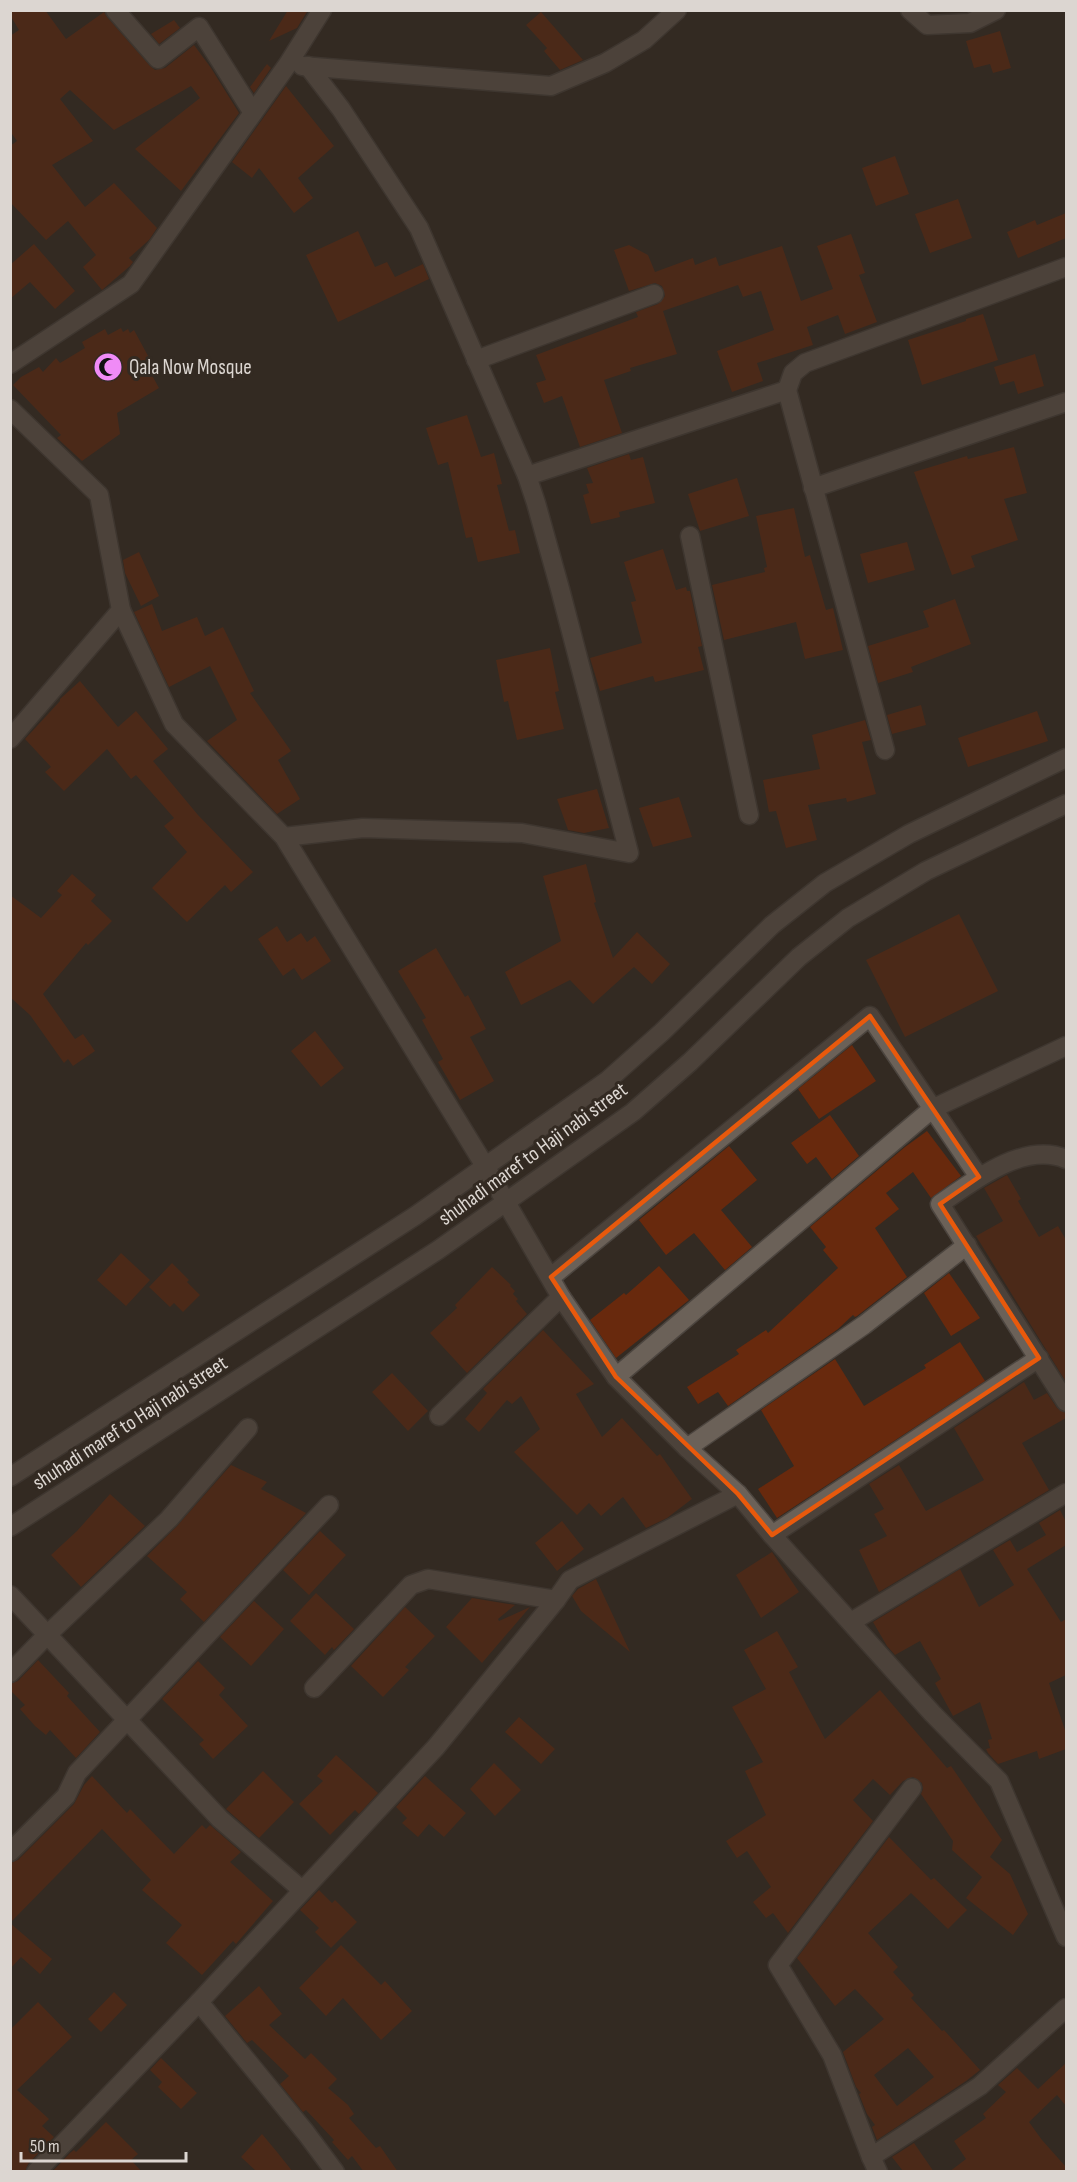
<svg xmlns="http://www.w3.org/2000/svg" width="1077" height="2182" font-family="'Sofia Sans Condensed',sans-serif">
	<style>
		.building { fill: #68290d; fill-rule: evenodd }
		.lines { fill: none; stroke-linecap: round; stroke-linejoin: round }
		.street-casing { stroke: #4c453f; stroke-width: 21 }
		.secondary-casing { stroke: #4c453f; stroke-width: 21 }
		.street { stroke: #6b6158; stroke-width: 18 }
		.secondary { stroke: #6b6158; stroke-width: 18 }
		.marked { fill: none; stroke: #e8590c; stroke-width: 4.5; stroke-linejoin: round }
		.labels { text-anchor: middle; dominant-baseline: central; stroke-width: 6; stroke-linejoin: round; paint-order: stroke }
		.poi-label { font-size: 21px; fill: #dcd6d1; stroke: #332a22; text-anchor: start }
		.street-label { font-size: 21px; fill: #dcd6d1; stroke: #332a22 }
	</style>
	<rect width="100%" height="100%" fill="#332a22"/>
	<g class="building">
		<polygon points="10,10 45,10 66,39 104,12 107,17 150,66 155,70 165,68 194,45 211,68 239,113 181,191 135,149 200,98 191,86 114,130 70,90 60,99 93,141 52,165 85,207 114,183 157,228 149,240 129,258 133,262 130,266 102,290 83,267 96,255 68,221 46,240 10,202 10,146 17,141 10,131 10,36 19,30 10,15"/>
		<polygon points="288,10 308,10 297,28 269,41"/>
		<polygon points="541,12 583,60 560,70 544,51 547,48 526,25"/>
		<polygon points="174,20 180,28 159,44 151,34"/>
		<polygon points="1000,31 1011,68 993,73 990,64 974,68 966,41"/>
		<polygon points="267,64 271,68 254,93 250,87"/>
		<polygon points="286,86 334,146 298,178 313,198 294,213 259,168 252,178 232,162"/>
		<polygon points="895,156 909,194 876,206 862,168"/>
		<polygon points="958,199 972,238 930,253 915,214"/>
		<polygon points="1066,213 1066,238 1018,258 1007,232 1035,220 1037,225"/>
		<polygon points="358,231 375,267 387,262 395,277 423,264 429,279 338,322 306,255"/>
		<polygon points="851,234 865,273 859,275 877,322 845,334 838,315 807,327 813,345 757,363 763,381 732,392 717,351 774,330 761,291 743,297 738,285 663,311 677,354 630,368 631,371 604,380 622,433 580,447 562,396 544,403 536,383 546,380 536,355 638,317 636,312 658,304 665,296 662,286 655,283 629,291 614,250 629,245 648,255 655,272 693,258 695,265 716,257 719,266 782,246 801,301 833,289 817,246"/>
		<polygon points="34,244 75,291 55,309 30,282 10,299 10,265"/>
		<polygon points="983,314 998,360 922,385 908,340 966,321 966,319"/>
		<polygon points="121,328 123,332 128,329 130,333 134,330 154,367 149,370 159,388 117,413 120,434 82,461 57,438 61,435 13,385 21,377 39,367 43,372 56,358 60,363 85,348 82,342 105,329 108,335"/>
		<polygon points="1035,354 1044,386 1018,394 1014,381 1000,385 994,367"/>
		<polygon points="467,415 481,457 494,453 502,484 497,485 509,531 515,530 520,553 478,562 472,537 466,538 448,462 438,465 426,428"/>
		<polygon points="1014,447 1027,493 1004,499 1018,540 971,556 975,567 952,575 914,472 967,456 968,459"/>
		<polygon points="629,454 631,460 643,457 655,503 619,512 620,517 591,524 583,495 589,493 586,484 593,483 587,468"/>
		<polygon points="737,478 749,516 700,531 688,494"/>
		<polygon points="794,508 805,557 810,555 826,610 833,608 843,650 805,659 796,622 724,640 712,585 765,572 764,568 767,567 756,516"/>
		<polygon points="907,542 915,570 868,583 860,554"/>
		<polygon points="663,549 676,590 686,587 687,591 690,591 702,646 698,647 704,670 655,682 653,676 600,691 590,658 642,643 631,602 636,601 624,562"/>
		<polygon points="139,552 159,596 141,606 125,573 123,560"/>
		<polygon points="955,599 971,644 911,667 913,672 878,683 868,646 929,627 923,611"/>
		<polygon points="152,604 162,631 197,617 205,636 223,627 254,691 250,693 291,751 278,760 300,799 277,814 207,741 237,720 210,666 169,687 134,612"/>
		<polygon points="550,648 559,691 555,692 564,729 517,740 508,701 504,702 496,660"/>
		<polygon points="80,681 118,727 136,711 168,749 153,761 198,815 253,872 231,892 225,885 187,922 152,888 187,852 164,826 174,818 136,775 131,779 107,749 64,791 45,772 51,767 25,739 60,701 60,699"/>
		<polygon points="921,705 926,725 892,734 887,715"/>
		<polygon points="1037,711 1048,741 968,767 958,738"/>
		<polygon points="865,720 871,740 862,742 876,794 847,802 846,798 808,805 817,840 786,848 776,811 769,812 763,780 820,769 812,735"/>
		<polygon points="597,789 609,828 584,833 568,830 557,799"/>
		<polygon points="679,797 692,837 653,847 639,808"/>
		<polygon points="586,864 596,902 594,903 613,958 637,932 670,964 652,984 634,967 593,1004 570,980 521,1005 505,972 561,941 543,876"/>
		<polygon points="72,874 96,895 91,901 112,921 88,945 86,943 43,994 75,1039 83,1034 95,1051 73,1066 68,1059 64,1063 30,1015 10,997 10,895 41,918 62,895 57,891"/>
		<polygon points="959,914 998,991 905,1037 866,960"/>
		<polygon points="277,926 287,942 301,933 307,942 315,936 331,961 302,980 294,968 283,976 258,939"/>
		<polygon points="436,948 465,997 468,995 486,1029 470,1037 494,1081 460,1100 438,1062 443,1059 422,1020 426,1018 398,971"/>
		<polygon points="315,1031 344,1068 321,1087 291,1051"/>
		<polygon points="852,1045 876,1081 819,1119 798,1089"/>
		<polygon points="830,1115 859,1156 832,1179 816,1157 807,1164 791,1143"/>
		<polygon points="927,1131 961,1176 931,1198 913,1172 886,1193 899,1209 875,1228 907,1277 857,1316 855,1317 853,1315 838,1329 728,1406 718,1392 698,1404 687,1387 739,1354 736,1350 766,1330 768,1333 838,1268 823,1250 826,1247 810,1227 905,1147"/>
		<polygon points="729,1146 757,1180 721,1210 752,1247 725,1270 694,1233 666,1255 639,1220"/>
		<polygon points="1007,1175 1021,1199 1018,1201 1039,1237 1058,1226 1066,1240 1066,1382 976,1236 1003,1221 984,1188"/>
		<polygon points="121,1253 150,1280 126,1306 97,1280"/>
		<polygon points="172,1263 189,1280 187,1282 200,1295 183,1312 174,1303 170,1307 149,1287"/>
		<polygon points="659,1266 689,1300 616,1358 590,1320 624,1293 626,1295"/>
		<polygon points="492,1267 511,1285 510,1286 515,1291 513,1294 518,1299 516,1301 527,1314 467,1373 430,1333 457,1308 455,1305"/>
		<polygon points="949,1273 980,1318 951,1336 924,1293"/>
		<polygon points="543,1330 594,1384 576,1394 602,1437 622,1418 657,1456 660,1454 692,1499 667,1518 646,1528 623,1497 601,1516 589,1503 577,1515 514,1452 540,1429 521,1396 512,1404 507,1400 479,1432 465,1419 487,1393 483,1389"/>
		<polygon points="960,1342 985,1381 777,1518 758,1489 794,1466 761,1410 835,1359 864,1406 926,1368 924,1365"/>
		<polygon points="392,1373 428,1411 408,1431 372,1392"/>
		<polygon points="1024,1382 1034,1400 1047,1393 1057,1408 1066,1413 1066,1418 1022,1443 1049,1490 879,1592 859,1550 887,1536 874,1514 884,1509 869,1484 899,1465 926,1511 984,1480 954,1428"/>
		<polygon points="231,1465 267,1482 261,1489 306,1513 204,1622 180,1599 187,1592 147,1556 177,1526"/>
		<polygon points="110,1494 145,1526 81,1587 51,1555 77,1531"/>
		<polygon points="1060,1510 1066,1522 1066,1545 1027,1569 1061,1622 1066,1619 1066,1675 1049,1683 1066,1733 1066,1749 1039,1759 1037,1751 998,1764 988,1753 986,1749 990,1748 988,1740 992,1739 980,1702 953,1716 935,1683 941,1679 920,1641 895,1655 887,1646 873,1622 960,1569 979,1607 1014,1585 993,1550 1010,1540 1017,1552 1046,1535 1039,1523"/>
		<polygon points="562,1521 584,1549 557,1571 535,1543"/>
		<polygon points="320,1531 346,1555 309,1595 283,1570"/>
		<polygon points="772,1552 799,1592 761,1618 736,1575"/>
		<polygon points="596,1579 630,1652 581,1611 572,1596 578,1589"/>
		<polygon points="316,1593 354,1629 334,1650 332,1647 325,1655 290,1621"/>
		<polygon points="472,1598 515,1605 498,1619 499,1621 530,1607 482,1663 446,1627"/>
		<polygon points="254,1601 284,1629 251,1666 220,1637"/>
		<polygon points="405,1607 435,1636 405,1667 409,1670 383,1697 351,1666"/>
		<polygon points="777,1631 798,1667 789,1672 825,1739 880,1690 947,1768 951,1766 1002,1840 990,1857 1010,1874 1028,1914 1013,1935 966,1898 982,1877 952,1850 953,1841 921,1794 923,1789 922,1783 913,1777 903,1781 890,1795 873,1779 853,1800 873,1821 788,1933 773,1913 766,1918 753,1902 771,1887 747,1851 737,1858 726,1841 766,1815 745,1771 763,1762 732,1707 766,1689 744,1650"/>
		<polygon points="38,1660 69,1693 67,1696 100,1732 76,1758 50,1730 46,1735 35,1726 20,1709 25,1705 10,1690 10,1684 18,1681"/>
		<polygon points="198,1661 225,1688 219,1695 248,1726 213,1759 199,1744 204,1740 162,1699"/>
		<polygon points="519,1717 555,1749 541,1764 505,1732"/>
		<polygon points="336,1755 378,1793 359,1814 355,1810 330,1835 299,1804 323,1781 317,1776"/>
		<polygon points="494,1763 521,1790 495,1816 470,1789"/>
		<polygon points="263,1771 294,1802 259,1838 226,1809"/>
		<polygon points="92,1776 127,1813 130,1809 174,1854 202,1825 206,1829 210,1825 241,1852 230,1862 273,1901 236,1944 233,1941 202,1975 166,1943 182,1925 142,1890 151,1880 102,1829 10,1923 10,1863 18,1860 74,1804 84,1785"/>
		<polygon points="425,1776 466,1813 444,1837 429,1824 418,1837 402,1823 407,1818 396,1807"/>
		<path d="M889 1837 931 1880 934 1878 967 1910 948 1929 911 1893 868 1933 898 1967 893 1972 914 1995 911 1998 942 2031 944 2030 980 2070 966 2081 877 2140 872 2127 875 2125 867 2114 859 2094 861 2093 856 2087 843 2052 884 2019 855 1989 835 2006 797 1958ZM908 2048 934 2077 897 2106 874 2075Z"/>
		<polygon points="319,1890 332,1903 335,1900 357,1922 331,1948 315,1932 319,1928 300,1910"/>
		<polygon points="10,1923 52,1959 40,1974 21,1957 10,1969"/>
		<polygon points="341,1945 381,1985 385,1981 412,2011 381,2040 343,1998 326,2016 299,1988"/>
		<polygon points="259,1986 282,2014 269,2025 305,2059 311,2053 337,2079 328,2088 348,2105 354,2114 349,2118 376,2148 380,2146 398,2172 364,2172 352,2156 348,2160 332,2142 334,2140 306,2110 303,2112 280,2084 289,2076 252,2040 247,2043 225,2016"/>
		<polygon points="114,1992 127,2005 101,2032 88,2019"/>
		<polygon points="38,2002 72,2037 17,2090 49,2119 42,2126 54,2137 28,2164 25,2172 10,2172 10,2030"/>
		<polygon points="161,2058 197,2093 181,2109 158,2087 162,2082 150,2070"/>
		<polygon points="1066,2063 1066,2106 1057,2095 1029,2122 1042,2140 1066,2167 1066,2172 949,2172 966,2159 954,2141 986,2118 983,2114 1006,2092 998,2085 1017,2068 1038,2089"/>
		<polygon points="106,2122 138,2154 131,2160 142,2172 52,2172 70,2153 74,2150 76,2152"/>
		<polygon points="262,2134 277,2152 293,2172 257,2172 241,2157"/>
		<polygon points="914,2143 934,2172 903,2171 892,2157"/>
	</g>
	<g class="lines">
		<g class="street-casing">
			<g id="street">
				<polyline points="115,10 158,59 199,27 253,113"/>
				<polyline points="910,10 927,25 970,23 996,10"/>
				<polyline points="302,66 551,86 605,63 644,40 677,10"/>
				<polyline points="476,360 654,294"/>
				<polyline points="10,364 131,284 288,64 322,10"/>
				<polyline points="787,390 885,750"/>
				<polyline points="10,409 99,495 121,610 10,739"/>
				<polyline points="527,476 787,390 793,373 805,363 1066,267"/>
				<polyline points="813,488 1066,402"/>
				<polyline points="690,536 749,815"/>
				<polyline points="121,610 174,724 284,837 485,1166 561,1297 616,1377 687,1448 738,1494 772,1535 932,1713 999,1781 1066,1937"/>
				<polyline points="284,837 363,828 522,833 629,853 560,589 536,503 527,476 419,228 341,109 308,66"/>
				<path d="M1066 1159C1024 1141 973 1181 940 1204L1066 1402"/>
				<polyline points="551,1277 870,1016 979,1177"/>
				<polyline points="616,1377 932,1109 1066,1046"/>
				<polyline points="439,1416 561,1297"/>
				<polyline points="687,1448 864,1325 967,1245"/>
				<polyline points="772,1535 1039,1358"/>
				<polyline points="10,1595 220,1819 302,1890"/>
				<polyline points="851,1622 1066,1493"/>
				<polyline points="10,1673 47,1635 169,1519 248,1428"/>
				<polyline points="314,1688 411,1585 428,1579 556,1600"/>
				<polyline points="10,1852 66,1796 77,1773 329,1505"/>
				<polyline points="199,2002 306,2133 335,2172"/>
				<polyline points="871,2157 980,2086 1066,2008"/>
				<polyline points="36,2172 199,2002 436,1747 556,1600 570,1580 738,1494"/>
				<polyline points="878,2172 871,2157 832,2055 778,1965 912,1788"/>
			</g>
		</g>
		<g class="secondary-casing">
			<g id="secondary">
				<polyline points="10,1477 415,1216 608,1080 662,1032 772,925 825,883 909,834 1066,758"/>
				<polyline points="10,1527 438,1250 633,1112 690,1062 799,957 848,918 926,871 1066,804"/>
			</g>
		</g>
		<use href="#street" class="street"/>
		<use href="#secondary" class="secondary"/>
	</g>
	<path d="M0 0H1077V2182H0ZM870 1016 979 1177 940 1204 1039 1358 772 1535 738 1494 616 1377 551 1277Z" fill="#332a22" fill-opacity=".55" fill-rule="evenodd"/>
	<path class="marked" d="M870 1016 979 1177 940 1204 1039 1358 772 1535 738 1494 616 1377 551 1277Z"/>
	<defs>
		<g id="mosque-disc" transform="scale(1.5)"><circle r="9.5" fill="#f08bf6" stroke="#332a22"/><path d="M3.5-4.9A6 6 0 1 0 3.5 4.9A5 5 0 1 1 3.5-4.9Z" fill="#111"/></g>
	</defs>
	<g fill-rule="evenodd">
		<use href="#mosque-disc" x="108" y="367"/>
	</g>
	<g class="labels">
		<g class="poi-label">
			<text x="129" y="367">Qala Now Mosque</text>
		</g>
		<g class="street-label">
			<text transform="translate(533 1154) rotate(-36)">shuhadi maref to Haji nabi street</text>
			<text transform="translate(130 1423) rotate(-33)">shuhadi maref to Haji nabi street</text>
		</g>
	</g>
	<rect width="1077" height="2182" fill="none" stroke="#dcd6d1" stroke-width="24"/>
	<path d="M21 2152v9h165v-9" fill="none" stroke="#dcd6d1" stroke-width="3"/>
	<text x="30" y="2152" font-size="18" fill="#dcd6d1" stroke="#332a22" stroke-width="4.5" paint-order="stroke">50 m</text>
</svg>
